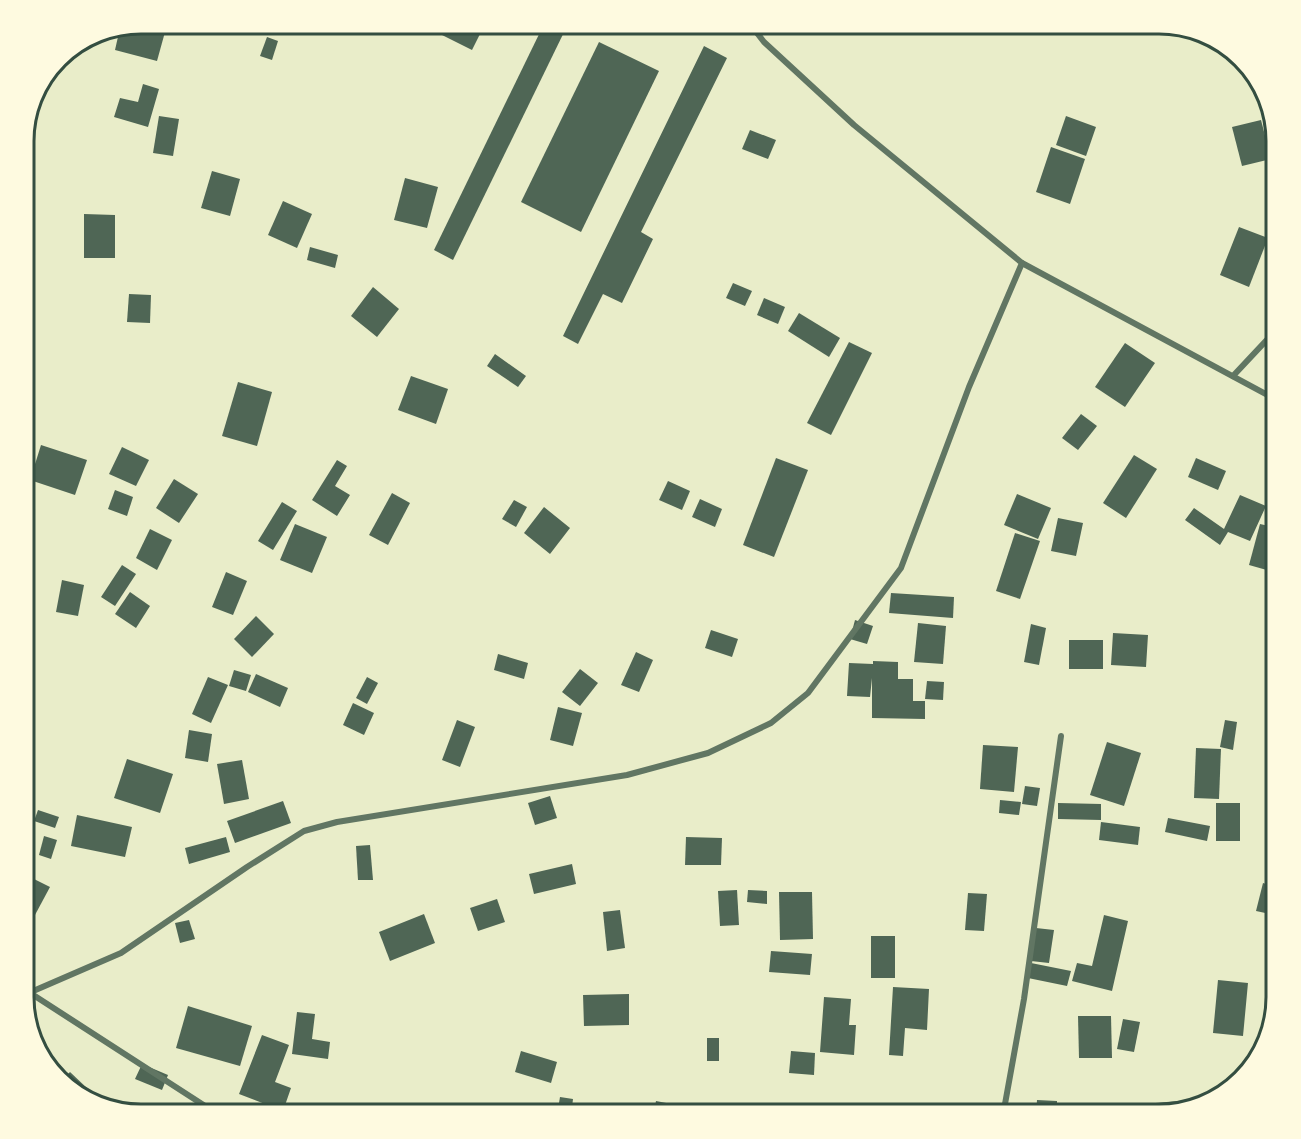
<svg xmlns="http://www.w3.org/2000/svg" width="1301" height="1139" font-family="'Space Grotesk',sans-serif">
	<style>
		.building { fill: #4f6655 }
		.lines { fill: none; stroke-linecap: round; stroke-linejoin: round }
		.minor { stroke: #617663; stroke-width: 6 }
		.rim { fill: none; stroke: #344e41; stroke-width: 3 }
	</style>
	<rect width="100%" height="100%" fill="#e9edc9"/>
	<g class="building">
		<polygon points="188,24 209,24 205,34 187,26"/>
		<polygon points="442,24 485,24 472,50 438,33"/>
		<polygon points="544,24 568,24 453,260 434,250"/>
		<polygon points="137,25 165,32 157,61 115,50 120,28"/>
		<polygon points="267,37 278,41 272,60 260,56"/>
		<polygon points="599,42 659,71 581,232 521,202"/>
		<polygon points="704,46 727,58 641,232 653,239 622,303 603,294 578,344 563,336"/>
		<polygon points="143,84 159,89 148,127 114,117 120,98 138,102"/>
		<polygon points="159,116 179,119 173,156 153,153"/>
		<polygon points="1066,116 1096,127 1086,156 1056,145"/>
		<polygon points="1261,120 1271,159 1242,166 1232,127"/>
		<polygon points="750,130 776,140 768,159 742,149"/>
		<polygon points="1051,147 1085,159 1070,204 1036,192"/>
		<polygon points="212,171 240,179 230,216 201,208"/>
		<polygon points="405,178 438,187 427,228 394,220"/>
		<polygon points="283,201 312,214 297,248 268,235"/>
		<polygon points="84,214 115,215 115,258 84,258"/>
		<polygon points="1239,227 1268,238 1249,287 1220,275"/>
		<polygon points="310,247 338,255 335,268 307,260"/>
		<polygon points="733,283 752,291 745,306 726,298"/>
		<polygon points="373,287 399,309 377,337 351,316"/>
		<polygon points="129,294 151,295 150,323 127,322"/>
		<polygon points="764,298 785,307 778,324 757,315"/>
		<polygon points="799,313 840,338 829,357 788,331"/>
		<polygon points="849,342 872,353 831,435 807,423"/>
		<polygon points="1125,343 1155,363 1125,407 1095,387"/>
		<polygon points="495,354 526,376 518,387 487,366"/>
		<polygon points="411,376 448,389 436,424 398,410"/>
		<polygon points="238,382 272,392 257,446 222,436"/>
		<polygon points="1081,414 1097,426 1078,450 1062,438"/>
		<polygon points="41,445 87,460 75,495 30,480"/>
		<polygon points="122,447 149,460 136,486 109,474"/>
		<polygon points="1134,455 1157,469 1126,518 1103,503"/>
		<polygon points="776,458 808,470 774,557 743,545"/>
		<polygon points="1196,458 1226,471 1218,490 1188,477"/>
		<polygon points="337,460 347,466 335,486 350,495 337,516 312,500"/>
		<polygon points="174,479 198,494 179,523 156,508"/>
		<polygon points="668,481 690,491 682,510 659,500"/>
		<polygon points="115,490 133,497 127,516 108,509"/>
		<polygon points="392,493 410,503 388,545 369,535"/>
		<polygon points="1017,494 1051,508 1038,539 1004,525"/>
		<polygon points="1240,495 1266,506 1250,541 1228,532 1220,545 1185,520 1194,508 1224,529"/>
		<polygon points="700,499 722,509 715,527 692,517"/>
		<polygon points="514,500 527,507 516,527 502,519"/>
		<polygon points="282,502 297,511 273,550 258,541"/>
		<polygon points="544,507 570,528 550,554 524,533"/>
		<polygon points="1058,518 1083,523 1076,556 1051,551"/>
		<polygon points="295,524 327,537 312,573 280,560"/>
		<polygon points="1260,524 1277,528 1277,573 1249,565"/>
		<polygon points="150,529 172,540 157,570 136,558"/>
		<polygon points="1015,533 1040,541 1020,599 996,591"/>
		<polygon points="122,565 136,574 115,606 101,597"/>
		<polygon points="226,572 247,581 233,615 212,607"/>
		<polygon points="62,580 84,585 78,616 56,612"/>
		<polygon points="130,592 150,606 136,628 115,614"/>
		<polygon points="891,593 954,597 953,618 889,613"/>
		<polygon points="256,616 274,634 252,657 234,639"/>
		<polygon points="855,620 873,626 867,644 850,639"/>
		<polygon points="918,623 946,626 943,664 914,662"/>
		<polygon points="1031,624 1046,628 1039,665 1024,662"/>
		<polygon points="711,630 738,639 732,657 705,648"/>
		<polygon points="1113,633 1148,635 1146,667 1111,665"/>
		<rect x="1069" y="640" width="34" height="29"/>
		<polygon points="636,652 653,660 639,692 621,685"/>
		<polygon points="498,654 528,663 524,679 494,670"/>
		<polygon points="873,661 898,662 898,679 913,679 913,701 925,701 925,719 872,718 872,678 870,697 847,696 849,663 873,664"/>
		<polygon points="580,669 598,683 580,706 562,692"/>
		<polygon points="234,670 251,675 246,691 229,686"/>
		<polygon points="256,674 288,688 280,707 248,692"/>
		<polygon points="208,677 228,685 211,723 192,714"/>
		<polygon points="367,677 378,683 367,704 356,698"/>
		<polygon points="927,681 944,682 943,700 925,699"/>
		<polygon points="353,703 374,713 364,735 343,725"/>
		<polygon points="558,707 582,713 573,746 550,740"/>
		<polygon points="457,720 475,727 460,767 442,760"/>
		<polygon points="1225,720 1237,722 1233,750 1220,747"/>
		<polygon points="189,730 212,734 208,762 185,758"/>
		<polygon points="1107,742 1141,753 1124,806 1090,795"/>
		<polygon points="983,745 1018,747 1014,792 980,789"/>
		<polygon points="1196,748 1221,749 1219,799 1194,798"/>
		<polygon points="127,759 173,774 160,813 114,798"/>
		<polygon points="242,760 249,799 224,804 217,764"/>
		<polygon points="1025,786 1040,788 1037,806 1022,804"/>
		<polygon points="550,796 557,818 535,825 528,803"/>
		<polygon points="1000,800 1021,802 1019,815 999,813"/>
		<polygon points="283,801 291,823 235,843 227,821"/>
		<polygon points="1058,803 1101,804 1101,820 1058,819"/>
		<rect x="1216" y="803" width="24" height="38"/>
		<polygon points="38,810 59,817 55,828 34,821"/>
		<polygon points="77,815 132,827 125,857 71,846"/>
		<polygon points="1168,818 1210,826 1207,841 1165,832"/>
		<polygon points="1101,822 1140,827 1138,845 1099,840"/>
		<polygon points="44,836 57,840 51,859 39,855"/>
		<polygon points="226,837 230,852 189,864 185,848"/>
		<polygon points="686,837 722,838 721,865 685,865"/>
		<polygon points="370,845 373,880 358,880 356,846"/>
		<polygon points="572,864 576,884 534,894 529,874"/>
		<polygon points="24,874 50,887 28,928 24,926"/>
		<polygon points="1263,883 1276,887 1270,914 1256,911"/>
		<polygon points="737,890 739,925 720,926 718,891"/>
		<polygon points="748,890 767,891 767,904 747,902"/>
		<polygon points="779,892 812,892 813,939 780,940"/>
		<polygon points="968,893 987,894 984,931 965,930"/>
		<polygon points="497,899 505,922 478,931 470,908"/>
		<polygon points="620,910 625,948 607,951 603,912"/>
		<polygon points="424,914 435,943 390,961 379,932"/>
		<polygon points="1104,915 1128,921 1112,991 1072,981 1077,963 1092,966"/>
		<polygon points="189,920 195,939 180,943 175,923"/>
		<polygon points="1036,928 1054,930 1049,963 1031,961"/>
		<rect x="871" y="936" width="24" height="42"/>
		<polygon points="771,951 812,954 810,975 769,972"/>
		<polygon points="1031,963 1071,971 1067,986 1028,978"/>
		<polygon points="1218,980 1248,983 1243,1036 1213,1033"/>
		<polygon points="893,987 929,989 927,1030 905,1028 903,1056 889,1055"/>
		<polygon points="629,994 629,1025 584,1026 583,995"/>
		<polygon points="824,997 851,999 849,1025 856,1025 854,1055 820,1052"/>
		<polygon points="188,1006 252,1026 240,1066 176,1048"/>
		<polygon points="297,1012 315,1014 312,1039 330,1042 328,1059 292,1054"/>
		<polygon points="1078,1016 1111,1016 1112,1058 1079,1058"/>
		<polygon points="1123,1019 1140,1022 1134,1052 1117,1049"/>
		<polygon points="262,1035 289,1045 275,1082 291,1088 283,1111 239,1094"/>
		<rect x="707" y="1038" width="12" height="23"/>
		<polygon points="521,1051 557,1062 551,1083 515,1072"/>
		<polygon points="791,1051 815,1053 814,1075 789,1073"/>
		<polygon points="142,1064 168,1075 162,1090 135,1079"/>
		<polygon points="70,1072 89,1090 82,1097 60,1082"/>
		<polygon points="560,1097 573,1099 571,1115 557,1115"/>
		<polygon points="1037,1100 1057,1101 1057,1115 1036,1115"/>
		<polygon points="656,1101 697,1109 696,1115 653,1115"/>
	</g>
	<g class="lines">
		<g class="minor">
			<polyline points="1022,263 1277,400"/>
			<polyline points="1233,376 1277,329"/>
			<polyline points="24,989 219,1115"/>
			<polyline points="24,995 121,953 247,867 304,831 337,822 627,775 708,753 771,723 808,693 901,568 969,387 1022,263 854,125 764,42 750,24"/>
			<polyline points="1004,1113 1088,1112 1212,1101"/>
			<polyline points="1003,1115 1024,999 1061,736"/>
		</g>
	</g>
	<path d="M0 0H1301V1139H0ZM141 34H1159A107 107 0 0 1 1266 141V997A107 107 0 0 1 1159 1104H141A107 107 0 0 1 34 997V141A107 107 0 0 1 141 34Z" fill="#fefae0" fill-rule="evenodd"/>
	<path class="rim" d="M141 34H1159A107 107 0 0 1 1266 141V997A107 107 0 0 1 1159 1104H141A107 107 0 0 1 34 997V141A107 107 0 0 1 141 34Z"/>
</svg>
